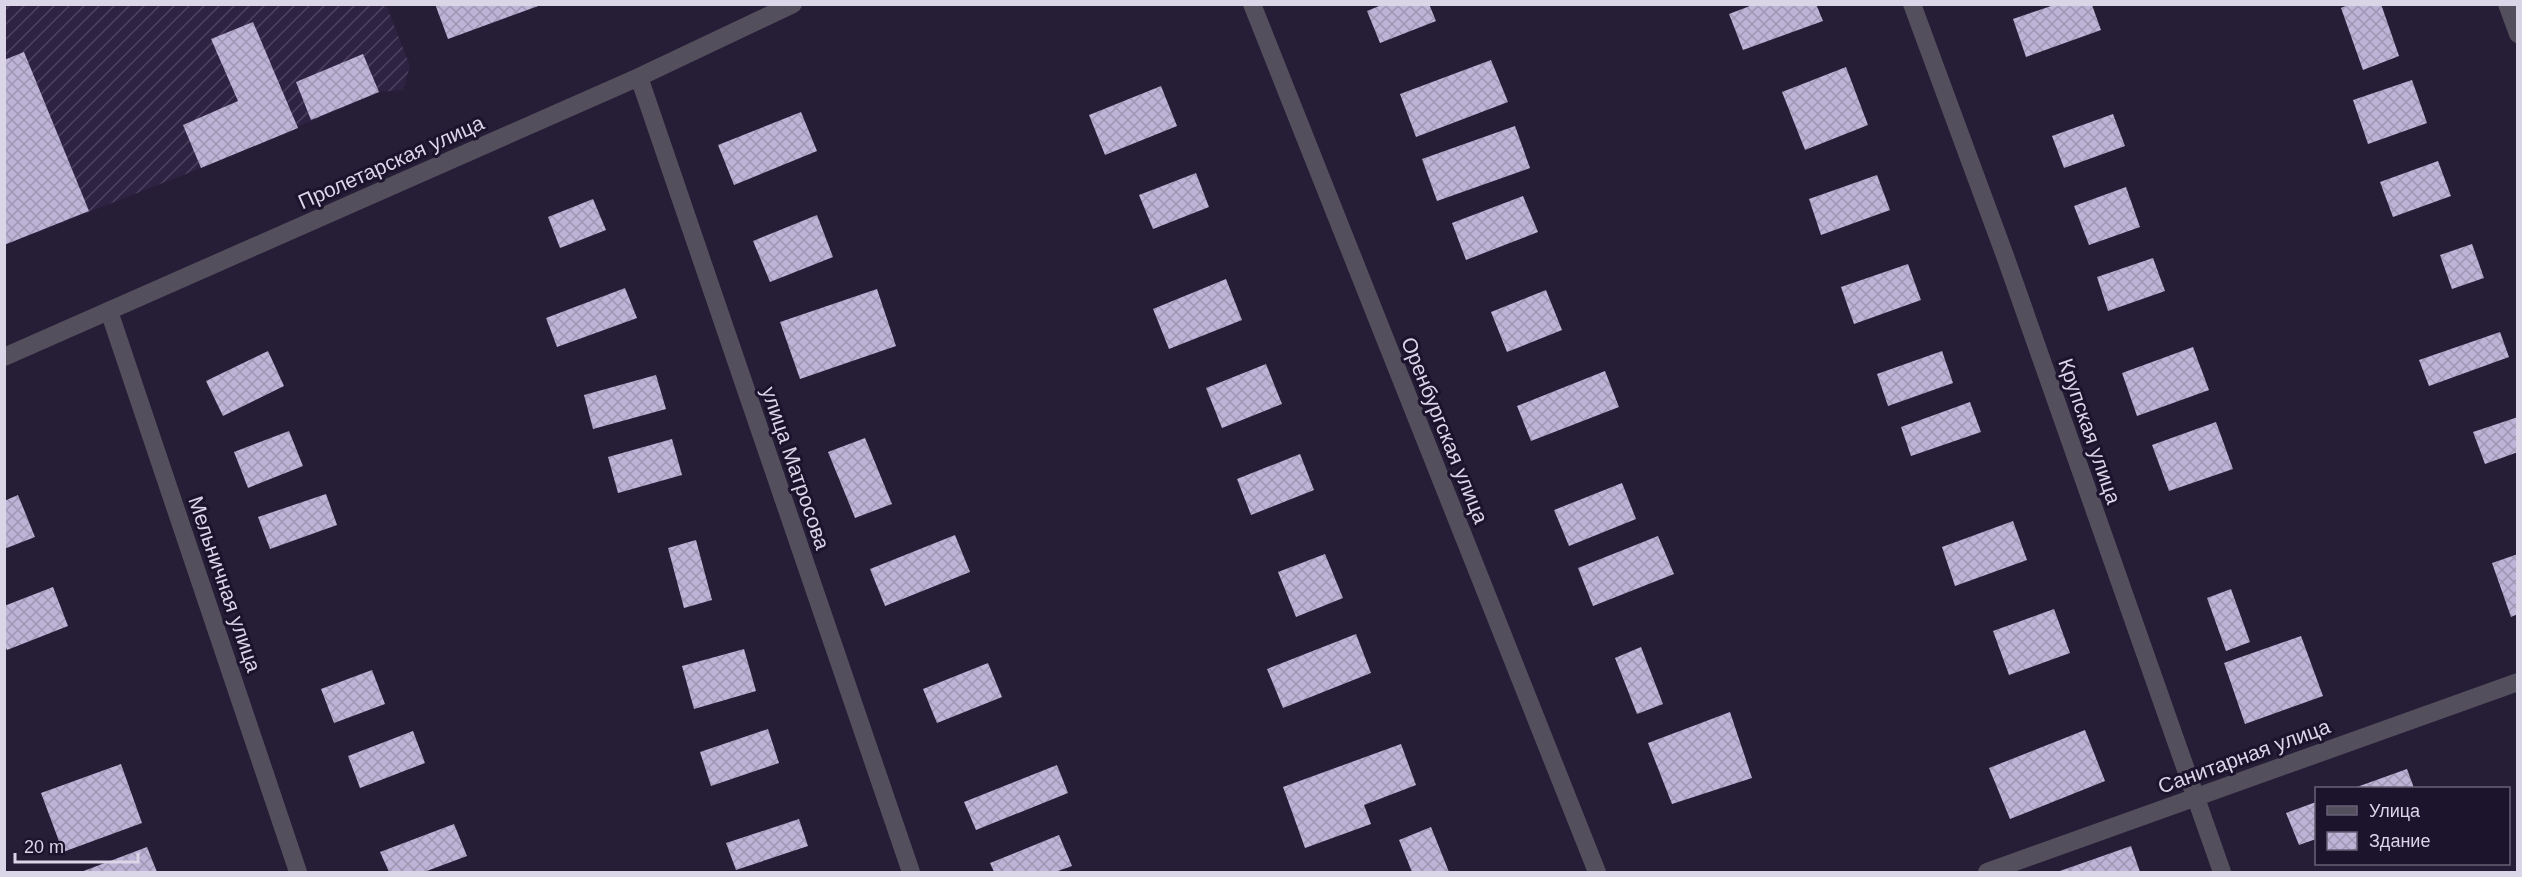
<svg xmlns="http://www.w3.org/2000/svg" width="2522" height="877" font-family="Helvetica,sans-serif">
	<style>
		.industrial { fill: url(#industrial-furrows) }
		.building { fill: url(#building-cross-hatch) }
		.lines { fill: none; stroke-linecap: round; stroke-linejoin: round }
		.minor { stroke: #534f5d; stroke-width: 18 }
		.labels { text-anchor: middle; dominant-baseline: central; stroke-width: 6; stroke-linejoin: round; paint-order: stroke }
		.street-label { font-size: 21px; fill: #dad5e7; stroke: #1c132d }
	</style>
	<defs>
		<pattern id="industrial-furrows" width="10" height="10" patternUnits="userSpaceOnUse" patternTransform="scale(1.5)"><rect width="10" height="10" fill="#2f2344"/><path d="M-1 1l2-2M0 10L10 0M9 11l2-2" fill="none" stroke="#4d425f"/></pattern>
		<pattern id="building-cross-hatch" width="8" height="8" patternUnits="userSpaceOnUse" patternTransform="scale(1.5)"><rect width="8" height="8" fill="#bdb3d6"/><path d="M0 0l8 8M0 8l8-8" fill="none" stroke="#9e96b2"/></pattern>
	</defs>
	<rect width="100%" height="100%" fill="#261d37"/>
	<polygon class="industrial" points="5,5 386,5 410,66 403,90 379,92 201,168 5,245"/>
	<g class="building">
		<polygon points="435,4 541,4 541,5 448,39"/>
		<polygon points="1384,4 1429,4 1436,21 1380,43 1367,11"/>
		<polygon points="1755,4 1816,4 1823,21 1743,50 1729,14"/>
		<polygon points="2350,4 2381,4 2399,56 2363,70 2341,8"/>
		<polygon points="2054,5 2092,5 2101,30 2026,57 2013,19"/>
		<polygon points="253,22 298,128 201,168 183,125 238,101 211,39"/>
		<polygon points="24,52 89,211 4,245 4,60"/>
		<polygon points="363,54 379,92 311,120 296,82"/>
		<polygon points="1491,60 1508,102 1416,137 1400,94"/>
		<polygon points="1846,67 1868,125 1805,150 1782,92"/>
		<polygon points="2412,80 2427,123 2368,144 2353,100"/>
		<polygon points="1161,86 1177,126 1105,155 1089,115"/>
		<polygon points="801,112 817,151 734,185 718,145"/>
		<polygon points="2113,114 2125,146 2064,168 2052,136"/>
		<polygon points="1515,126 1530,168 1437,201 1422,159"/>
		<polygon points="2438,161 2451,196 2393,217 2380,182"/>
		<polygon points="1196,173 1209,207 1153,229 1139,195"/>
		<polygon points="1877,175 1890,210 1821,235 1809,199"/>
		<polygon points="2126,187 2140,227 2089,245 2074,206"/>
		<polygon points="1523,196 1538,232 1466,260 1452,223"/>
		<polygon points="593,199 606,230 560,248 548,217"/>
		<polygon points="817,215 833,257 770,282 753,241"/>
		<polygon points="2472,244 2484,278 2452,289 2440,255"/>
		<polygon points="2153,258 2165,291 2108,311 2097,277"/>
		<polygon points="1908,264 1921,300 1854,324 1841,287"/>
		<polygon points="1226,279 1242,320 1169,349 1153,309"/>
		<polygon points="625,288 637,318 557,347 546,318"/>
		<polygon points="877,289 896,346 800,379 780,322"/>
		<polygon points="1546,290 1562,330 1507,352 1491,312"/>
		<polygon points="2500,332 2509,357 2429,386 2419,360"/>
		<polygon points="2193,347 2209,390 2137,416 2122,373"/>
		<polygon points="268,351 284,386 223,416 206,381"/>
		<polygon points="1942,351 1953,383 1888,406 1877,374"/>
		<polygon points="1266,364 1282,404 1222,428 1206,388"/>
		<polygon points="1605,371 1619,407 1531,441 1517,406"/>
		<polygon points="656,375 666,409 593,429 584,395"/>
		<polygon points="1970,402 1981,432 1911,456 1901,427"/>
		<polygon points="2518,417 2518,452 2485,464 2473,432"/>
		<polygon points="2216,422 2233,469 2169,491 2152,445"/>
		<polygon points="289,431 303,466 248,488 234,452"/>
		<polygon points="865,438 892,504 855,518 828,452"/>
		<polygon points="672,439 682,475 618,493 608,457"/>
		<polygon points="1300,454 1314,490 1251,515 1237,479"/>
		<polygon points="1622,483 1636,519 1569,546 1554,510"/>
		<polygon points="326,494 337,525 270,549 258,517"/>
		<polygon points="18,495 35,537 4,549 4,501"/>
		<polygon points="2013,521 2027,560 1955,586 1942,547"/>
		<polygon points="955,535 970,572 885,606 870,569"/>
		<polygon points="1658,536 1674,574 1593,606 1578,568"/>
		<polygon points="696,540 712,600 684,608 668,548"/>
		<polygon points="1325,554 1343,598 1296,617 1278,572"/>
		<polygon points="2518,554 2518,614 2511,617 2492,563"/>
		<polygon points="53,587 68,626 7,650 4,644 4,606"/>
		<polygon points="2231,589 2250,642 2226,651 2207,598"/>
		<polygon points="2054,609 2070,653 2009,675 1993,631"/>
		<polygon points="1356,634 1371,673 1283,708 1267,669"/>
		<polygon points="2301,636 2323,696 2245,724 2224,663"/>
		<polygon points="1641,647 1663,704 1637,714 1615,658"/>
		<polygon points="744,649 756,691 694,709 682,666"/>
		<polygon points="988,663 1002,697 937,723 923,689"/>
		<polygon points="372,670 385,704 334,723 321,689"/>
		<polygon points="1730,712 1752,778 1672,804 1648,743"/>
		<polygon points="768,729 779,763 711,786 700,752"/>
		<polygon points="2085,730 2105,781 2010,819 1989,768"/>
		<polygon points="413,731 425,763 360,788 348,756"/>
		<polygon points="1401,744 1416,785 1364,805 1371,824 1305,848 1283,787"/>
		<polygon points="121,764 142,823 63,852 41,793"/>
		<polygon points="1057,765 1068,793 976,830 964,802"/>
		<polygon points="2407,769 2414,788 2354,788"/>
		<polygon points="2316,802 2316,839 2299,845 2286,813"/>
		<polygon points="799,819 808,846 736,870 726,843"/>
		<polygon points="454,824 467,856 424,872 389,872 380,852"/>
		<polygon points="1431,827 1449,872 1412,872 1399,840"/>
		<polygon points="1059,835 1072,866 1055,872 994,872 990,863"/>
		<polygon points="2131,846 2140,872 2057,872"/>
		<polygon points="147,847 157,872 81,872"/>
	</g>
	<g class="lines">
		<g class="minor">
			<polyline points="1252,4 1597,872"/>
			<polyline points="1912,4 2004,253 2222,872"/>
			<polyline points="2507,4 2518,34"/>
			<polyline points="639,77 911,872"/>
			<polyline points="109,311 298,872"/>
			<polyline points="4,357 639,77 793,4"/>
			<polyline points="1987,872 2518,682"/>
		</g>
	</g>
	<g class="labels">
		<g class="street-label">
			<text transform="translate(391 162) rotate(-24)">Пролетарская улица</text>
			<text transform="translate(1445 430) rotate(68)">Оренбургская улица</text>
			<text transform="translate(2090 431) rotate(71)">Крупская улица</text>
			<text transform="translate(796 468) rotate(71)">улица Матросова</text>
			<text transform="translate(225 584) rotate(71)">Мельничная улица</text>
			<text transform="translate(2244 756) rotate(-20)">Санитарная улица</text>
		</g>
	</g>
	<rect width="2522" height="877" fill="none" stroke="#dad5e7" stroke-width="12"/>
	<rect x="2315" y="787" width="195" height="78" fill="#1c132d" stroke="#686177" stroke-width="1.5"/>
	<rect x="2327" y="806" width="30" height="9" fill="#534f5d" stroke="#686177" stroke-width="1.5"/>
	<text x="2369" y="817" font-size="18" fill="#dad5e7">Улица</text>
	<rect x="2327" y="832" width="30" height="18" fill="url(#building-cross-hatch)" stroke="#686177" stroke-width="1.5"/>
	<text x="2369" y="847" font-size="18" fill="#dad5e7">Здание</text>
	<path d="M15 853v9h123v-9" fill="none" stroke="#dad5e7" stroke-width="3"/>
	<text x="24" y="853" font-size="18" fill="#dad5e7" stroke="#1c132d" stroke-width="4.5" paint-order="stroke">20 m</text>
</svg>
